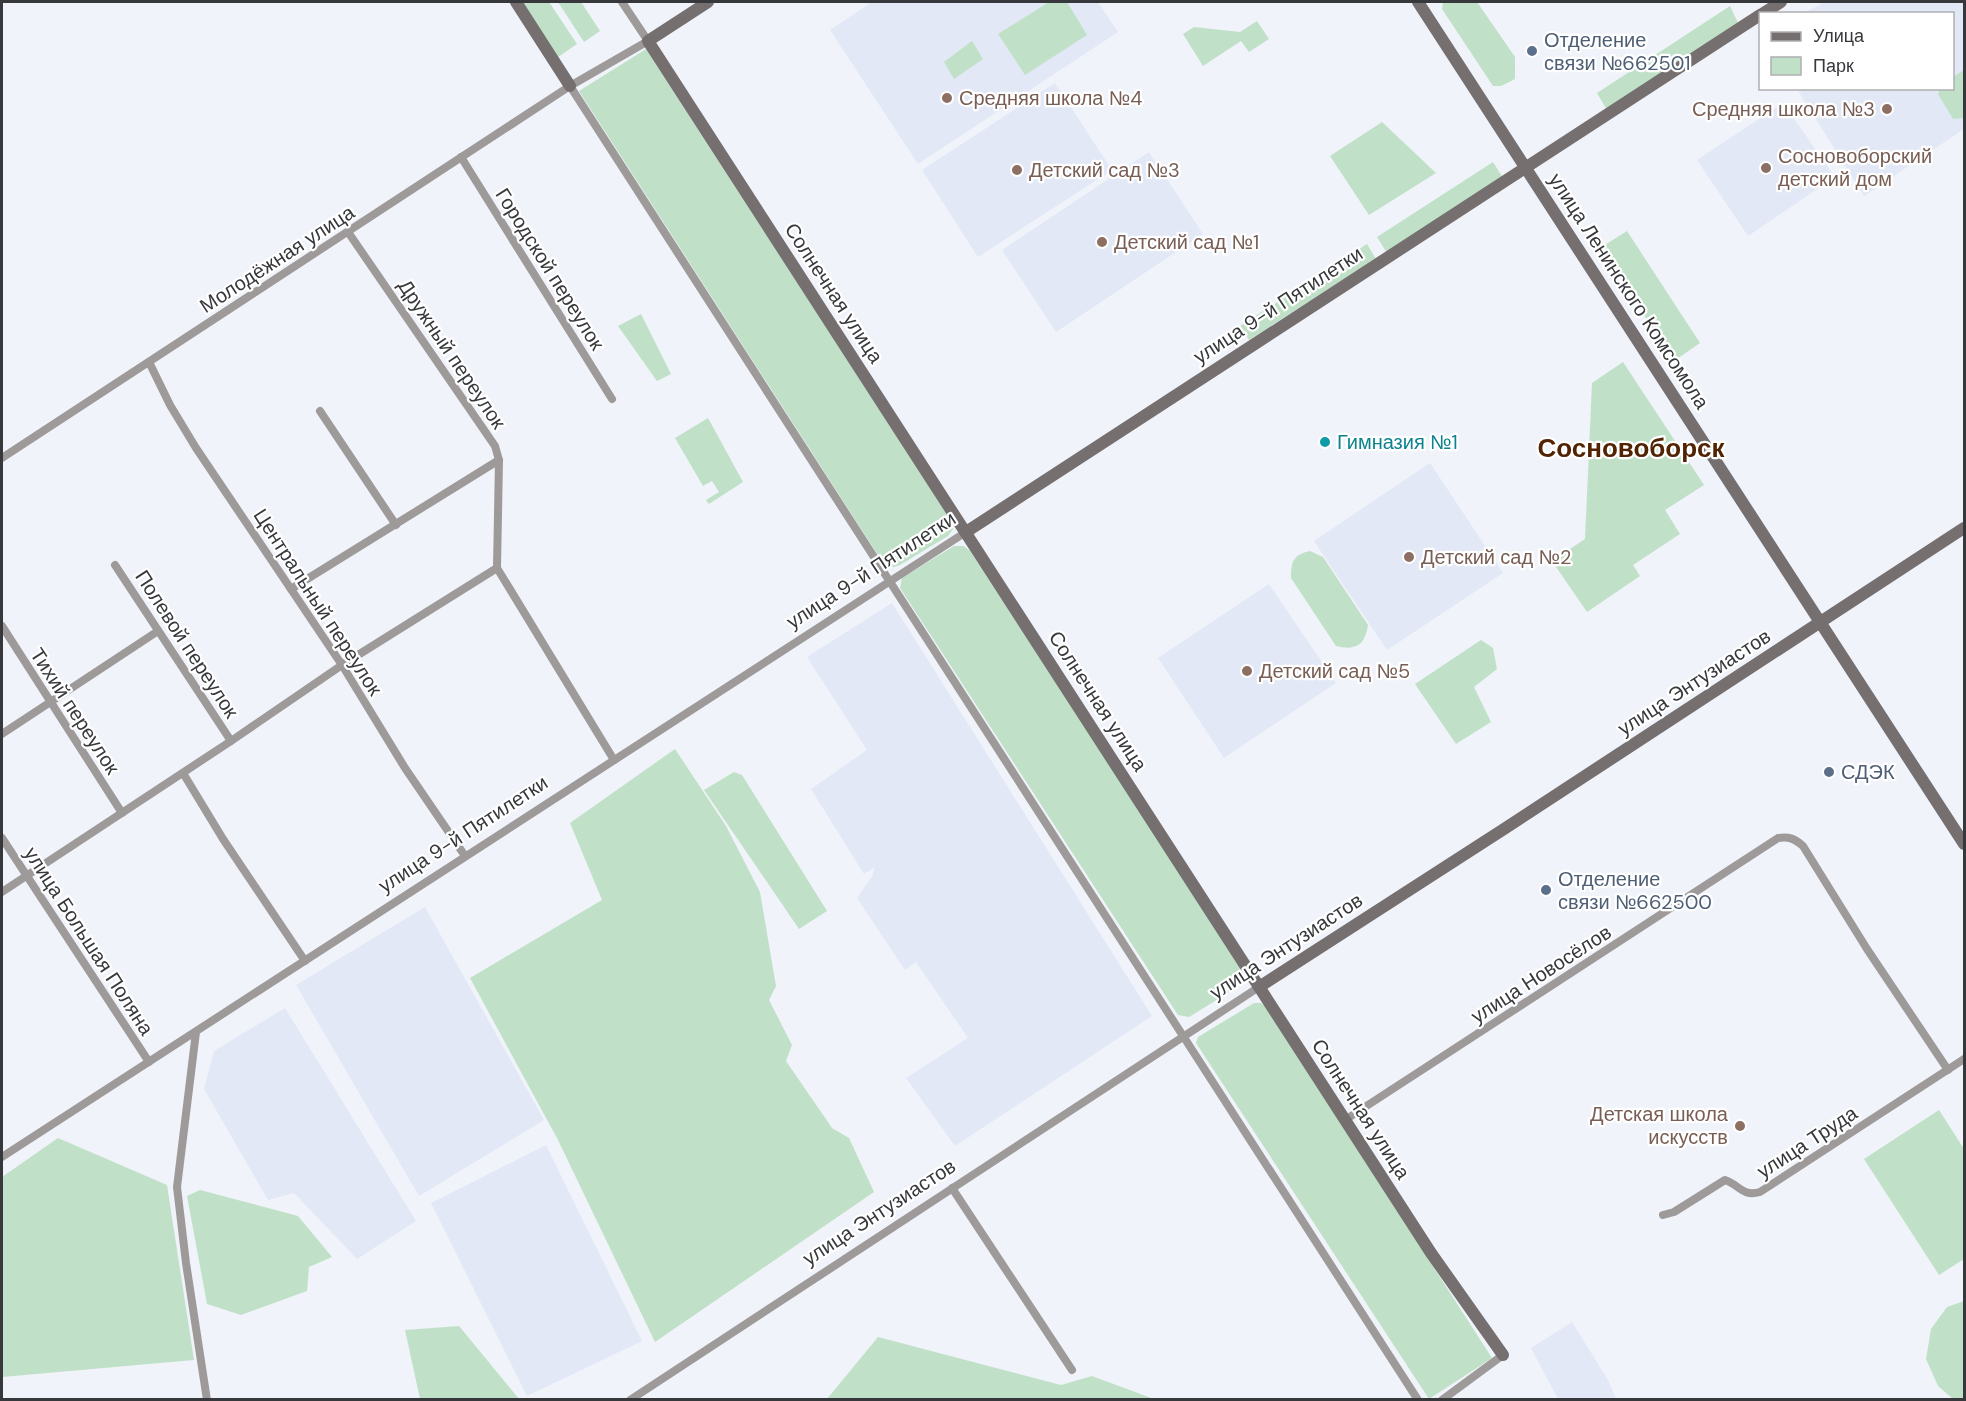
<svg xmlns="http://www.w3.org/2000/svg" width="1966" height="1401" font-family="'DM Sans',sans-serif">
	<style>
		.built { fill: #e2e8f6 }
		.green { fill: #c0e1c7 }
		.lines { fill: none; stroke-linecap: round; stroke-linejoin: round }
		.street { stroke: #9e9a9a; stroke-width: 8 }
		.secondary { stroke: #756f70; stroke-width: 12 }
		.service-dot { fill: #5c6f8a; stroke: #fff; stroke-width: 2 }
		.education-dot { fill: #8d6e63; stroke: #fff; stroke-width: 2 }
		.culture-dot { fill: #0f9aa8; stroke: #fff; stroke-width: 2 }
		.labels { text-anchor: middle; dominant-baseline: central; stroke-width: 4.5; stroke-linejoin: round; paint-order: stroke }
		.service-label { font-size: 20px; fill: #4e5e75; stroke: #fff; text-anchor: start }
		.education-label { font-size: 20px; fill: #785e54; stroke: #fff; text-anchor: start }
		.street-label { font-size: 20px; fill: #37383b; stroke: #fff }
		.culture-label { font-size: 20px; fill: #0d838f; stroke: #fff; text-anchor: start }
		.district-label { font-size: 26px; font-weight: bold; fill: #512303; stroke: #fff }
	</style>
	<rect width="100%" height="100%" fill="#f0f3fa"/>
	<g class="built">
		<polygon points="868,2 1098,2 1118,32 918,164 830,30 869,4"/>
		<polygon points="1824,2 1964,2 1964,129 1864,196 1797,89 1952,88 1952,14 1805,13"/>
		<polygon points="1055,83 1112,170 978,257 922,170"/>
		<polygon points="1783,103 1835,177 1748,236 1697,160"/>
		<polygon points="1149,152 1203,234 1056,332 1002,250"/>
		<polygon points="1430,463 1503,573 1387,650 1314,541"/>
		<polygon points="1269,584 1336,683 1224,758 1158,658"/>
		<polygon points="892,603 1152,1016 955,1146 906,1078 968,1038 916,962 905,970 857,898 872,876 875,867 864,874 811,789 867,750 807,657"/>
		<polygon points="425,907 544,1120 419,1196 296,985"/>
		<polygon points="285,1008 416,1221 357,1259 294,1193 268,1200 204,1089 214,1051"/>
		<polygon points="546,1145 642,1341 527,1396 431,1203"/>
		<polygon points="1572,1322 1608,1380 1616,1399 1558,1399 1531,1348"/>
	</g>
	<g class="green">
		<polygon points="522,2 549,2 577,44 558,57"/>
		<polygon points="558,2 581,2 600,31 584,42"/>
		<polygon points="1049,2 1067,2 1087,35 1025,75 998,34"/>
		<polygon points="1443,2 1477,2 1515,57 1515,79 1501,86 1493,86 1442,9"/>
		<polygon points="1730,6 1738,23 1607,110 1597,93"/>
		<polygon points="1257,21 1269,39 1249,52 1241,41 1203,66 1183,34 1194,27 1240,32"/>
		<polygon points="972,41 983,59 954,79 944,62"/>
		<polygon points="646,49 952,522 953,529 948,536 900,565 894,567 885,566 579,91"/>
		<polygon points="1964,70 1964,118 1953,119 1938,94 1940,89 1952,88 1953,77"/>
		<polygon points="1382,122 1436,173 1369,215 1330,156"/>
		<polygon points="1493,162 1503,178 1387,253 1377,237"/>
		<polygon points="1627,231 1700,343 1674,361 1600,248"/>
		<polygon points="1367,244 1376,259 1249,340 1240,326"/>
		<polygon points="641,314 671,374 657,381 618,326"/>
		<polygon points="1623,362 1704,485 1665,510 1680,534 1633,565 1640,576 1587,612 1552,561 1585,539 1592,383"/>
		<polygon points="708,418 743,482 709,504 706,500 719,492 712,481 703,486 675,438"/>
		<polygon points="954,546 964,546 970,551 1245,971 1246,979 1244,983 1189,1017 1178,1015 900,588 902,578"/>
		<path d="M1310 551 1323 557 1368 625C1365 645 1356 651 1336 646L1291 578C1291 561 1293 555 1310 551Z"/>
		<polygon points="1481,640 1493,648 1497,669 1474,687 1491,722 1456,744 1415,684"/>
		<polygon points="675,749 726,826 760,892 776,986 769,1000 792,1045 786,1061 832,1128 849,1138 874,1192 655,1342 558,1140 470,978 602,900 570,823"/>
		<polygon points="734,772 742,775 827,911 799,929 704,790"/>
		<polygon points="1254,1003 1261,1003 1266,1007 1492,1358 1429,1399 1196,1043 1198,1037"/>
		<polygon points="1939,1110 1964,1149 1964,1259 1939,1275 1864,1159"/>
		<polygon points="58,1138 167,1185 194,1360 2,1377 2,1177"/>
		<polygon points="200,1190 298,1216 332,1257 309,1267 307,1291 241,1315 207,1304 187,1196"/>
		<polygon points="1964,1301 1964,1399 1953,1399 1938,1386 1926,1359 1931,1329 1947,1307"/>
		<polygon points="459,1326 519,1399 420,1399 405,1330"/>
		<polygon points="878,1337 1061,1385 1092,1376 1154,1399 827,1399"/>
	</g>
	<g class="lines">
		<g class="street">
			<polyline points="570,86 1418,1400"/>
			<polyline points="461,157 612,399"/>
			<polyline points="348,232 495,446 499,460 497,568 614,760"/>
			<polyline points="149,362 170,405 196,448 342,665 405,768 465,856"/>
			<polyline points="320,411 396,525"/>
			<polyline points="2,458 570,86 648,41 622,2"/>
			<polyline points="115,565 231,741"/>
			<polyline points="291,589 499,460"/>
			<polyline points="2,626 122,813"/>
			<polyline points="2,734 158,631"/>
			<polyline points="183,773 223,839 305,961"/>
			<polyline points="2,838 149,1062"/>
			<polyline points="2,892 231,741 342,665 497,568"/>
			<polyline points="196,1032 177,1187 186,1263 207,1400"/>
			<path d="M1345 1120 1778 838C1789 836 1795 839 1803 846L1867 949 1948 1070"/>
			<polyline points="2,1157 966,532"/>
			<polyline points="952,1188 1072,1370"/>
			<path d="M1663 1215 1674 1212 1725 1180C1740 1185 1742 1197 1760 1192L1964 1059"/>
			<polyline points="630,1400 1259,987"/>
			<polyline points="1442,1400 1503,1355"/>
		</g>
		<g class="secondary">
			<polyline points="516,2 570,86"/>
			<polyline points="708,2 648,41 1431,1253 1503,1355"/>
			<polyline points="1418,2 1964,844"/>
			<polyline points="1762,14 1781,2"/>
			<polyline points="966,532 1760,15"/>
			<polyline points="1259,987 1504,829 1964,528"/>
		</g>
	</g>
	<g class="service-dot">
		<circle cx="1532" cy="51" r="6"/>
		<circle cx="1829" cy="772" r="6"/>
		<circle cx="1546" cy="890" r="6"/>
	</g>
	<g class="education-dot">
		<circle cx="947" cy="98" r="6"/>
		<circle cx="1887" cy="109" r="6"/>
		<circle cx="1766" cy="168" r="6"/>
		<circle cx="1017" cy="170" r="6"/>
		<circle cx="1102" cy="242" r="6"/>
		<circle cx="1409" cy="557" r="6"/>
		<circle cx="1247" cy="671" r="6"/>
		<circle cx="1740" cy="1126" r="6"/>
	</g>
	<circle class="culture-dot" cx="1325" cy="442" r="6"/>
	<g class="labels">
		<g class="service-label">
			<text x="1544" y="40">Отделение<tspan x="1544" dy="23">связи №662501</tspan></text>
			<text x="1841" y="772">СДЭК</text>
			<text x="1558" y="879">Отделение<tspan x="1558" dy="23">связи №662500</tspan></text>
		</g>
		<g class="education-label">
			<text x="959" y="98">Средняя школа №4</text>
			<text x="1875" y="109" text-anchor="end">Средняя школа №3</text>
			<text x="1778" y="156">Сосновоборский<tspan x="1778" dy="23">детский дом</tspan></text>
			<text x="1029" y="170">Детский сад №3</text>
			<text x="1114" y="242">Детский сад №1</text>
			<text x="1421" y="557">Детский сад №2</text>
			<text x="1259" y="671">Детский сад №5</text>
			<text x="1728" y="1114" text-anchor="end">Детская школа<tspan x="1728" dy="23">искусств</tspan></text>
		</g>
		<g class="street-label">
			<text transform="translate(277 259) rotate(-33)">Молодёжная улица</text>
			<text transform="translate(550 269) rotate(58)">Городской переулок</text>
			<text transform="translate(1629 291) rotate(57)">улица Ленинского Комсомола</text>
			<text transform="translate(834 293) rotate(57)">Солнечная улица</text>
			<text transform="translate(1278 305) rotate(-33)">улица 9-й Пятилетки</text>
			<text transform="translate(452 354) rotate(56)">Дружный переулок</text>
			<text transform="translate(871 570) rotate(-33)">улица 9-й Пятилетки</text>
			<text transform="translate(318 602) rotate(57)">Центральный переулок</text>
			<text transform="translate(187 644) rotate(57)">Полевой переулок</text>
			<text transform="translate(1694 682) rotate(-33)">улица Энтузиастов</text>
			<text transform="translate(1098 701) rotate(57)">Солнечная улица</text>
			<text transform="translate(75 711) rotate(57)">Тихий переулок</text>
			<text transform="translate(463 834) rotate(-33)">улица 9-й Пятилетки</text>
			<text transform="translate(89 941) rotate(57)">улица Большая Поляна</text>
			<text transform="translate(1286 946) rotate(-33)">улица Энтузиастов</text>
			<text transform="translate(1541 974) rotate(-33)">улица Новосёлов</text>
			<text transform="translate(1361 1109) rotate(57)">Солнечная улица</text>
			<text transform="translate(1807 1142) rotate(-33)">улица Труда</text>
			<text transform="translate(879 1212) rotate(-33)">улица Энтузиастов</text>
		</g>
		<g class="culture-label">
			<text x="1337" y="442">Гимназия №1</text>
		</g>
		<g class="district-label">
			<text x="1631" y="448">Сосновоборск</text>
		</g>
	</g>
	<rect width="1966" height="1401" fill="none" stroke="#37383b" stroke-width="6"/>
	<rect x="1759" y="12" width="195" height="78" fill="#ffffff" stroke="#afafb1" stroke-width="1.5"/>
	<rect x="1771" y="32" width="30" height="9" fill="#756f70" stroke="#afafb1" stroke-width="1.5"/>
	<text x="1813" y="42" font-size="18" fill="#37383b">Улица</text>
	<rect x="1771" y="57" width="30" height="18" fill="#c0e1c7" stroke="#afafb1" stroke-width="1.5"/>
	<text x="1813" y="72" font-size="18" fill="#37383b">Парк</text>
</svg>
